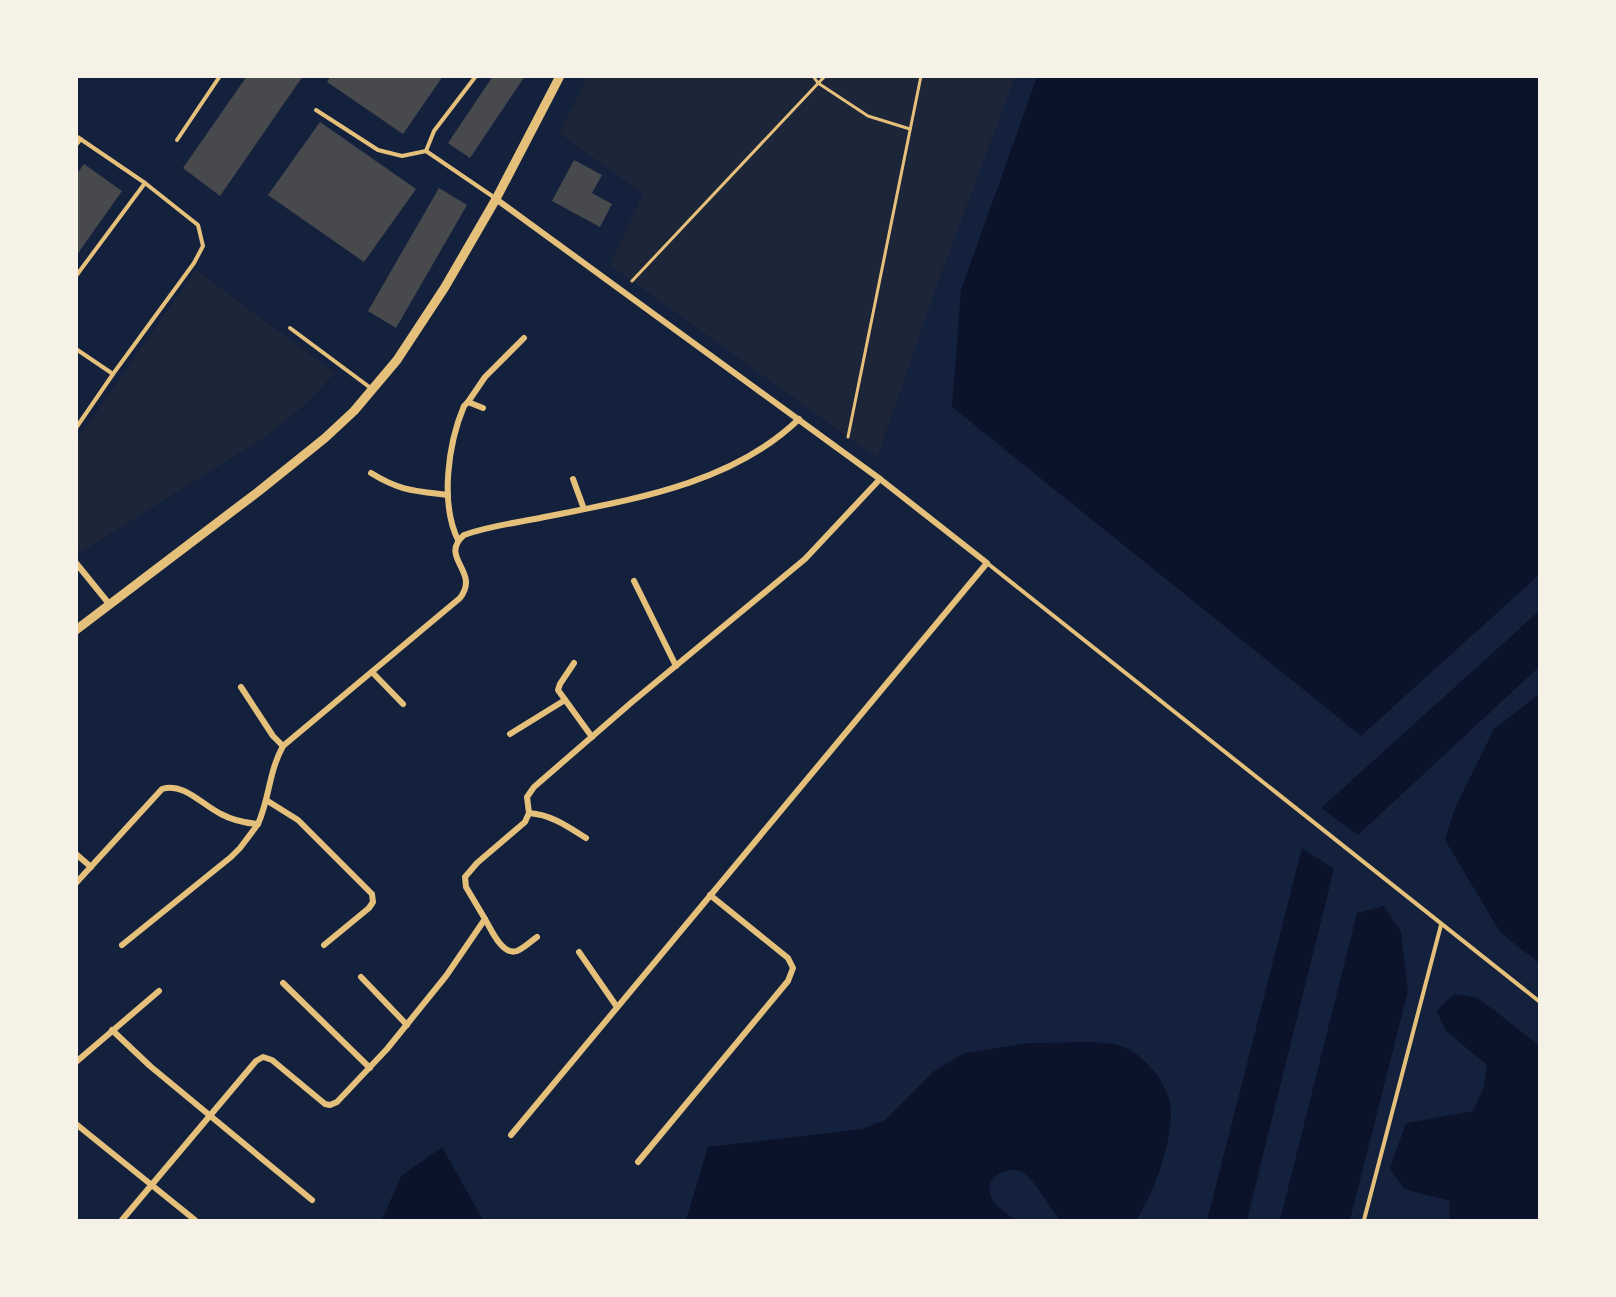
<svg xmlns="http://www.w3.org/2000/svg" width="1616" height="1297" font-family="'Fira Sans Condensed',sans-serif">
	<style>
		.green { fill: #1d2539 }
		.water { fill: #0b132b }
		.building { fill: #48494c }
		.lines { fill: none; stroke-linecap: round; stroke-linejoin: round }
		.path { stroke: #e5c07b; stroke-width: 3 }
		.service { stroke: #e5c07b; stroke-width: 4 }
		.minor { stroke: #e5c07b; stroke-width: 6 }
		.tertiary { stroke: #e5c07b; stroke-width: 9 }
	</style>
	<rect width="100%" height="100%" fill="#14213d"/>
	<g class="green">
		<polygon points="588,77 1015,77 936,288 877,458 610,265 643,194 559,133"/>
		<polygon points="196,270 335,373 302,407 263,438 81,552 76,548 77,440"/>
	</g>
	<g class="water">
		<polygon points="1037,77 1539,77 1539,575 1361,736 952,407 961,290"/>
		<polygon points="1539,611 1539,667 1358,835 1321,808"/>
		<polygon points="1539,694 1539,963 1500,932 1445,840 1454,810 1494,729"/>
		<polygon points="1302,848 1334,869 1247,1220 1207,1220"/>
		<polygon points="1384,906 1401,931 1408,991 1350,1220 1280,1220 1357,913"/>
		<polygon points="1454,994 1478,998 1539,1045 1539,1220 1449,1220 1450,1201 1404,1189 1390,1168 1406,1123 1473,1111 1483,1089 1487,1065 1447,1032 1436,1011"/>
		<path d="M1094 1042C1102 1043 1113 1043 1121 1046 1141 1052 1164 1079 1169 1099 1178 1128 1154 1196 1136 1220H1060C1051 1209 1033 1178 1022 1172 1008 1165 985 1177 990 1194 993 1205 1008 1215 1017 1220H686L708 1147 862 1129 885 1120 934 1071 964 1053 1029 1043Z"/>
		<polygon points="442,1147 483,1220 382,1220 401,1176"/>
	</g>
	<g class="building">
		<polygon points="247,76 303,76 220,196 183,168"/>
		<polygon points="331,76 443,76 403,134 327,82"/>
		<polygon points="493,76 525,76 470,158 448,143"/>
		<polygon points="320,122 416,189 364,262 268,195"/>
		<polygon points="574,160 602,175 592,193 612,204 600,227 552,201"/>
		<polygon points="84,164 122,191 76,256 76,175"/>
		<polygon points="439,188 467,205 396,328 368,311"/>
	</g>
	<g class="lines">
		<g class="path">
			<polyline points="813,76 818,83 868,116 910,129"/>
			<polyline points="632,281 825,76"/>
			<polyline points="848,437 921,76"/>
		</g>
		<g class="service">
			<polyline points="316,110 378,150 402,156 426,151 495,198"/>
			<polyline points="76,136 145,183 198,225 203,246 194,263 113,374 76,428"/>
			<polyline points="177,140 220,76"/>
			<polyline points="76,145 81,139"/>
			<polyline points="426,151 434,131 476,76"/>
			<polyline points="76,276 145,183"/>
			<polyline points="290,328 372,389"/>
			<polyline points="76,349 113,374"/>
			<polyline points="987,563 1540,1002"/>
			<polyline points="1364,1220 1441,925"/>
		</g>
		<g class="minor">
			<polyline points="496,199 880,479 987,563 511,1135"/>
			<polyline points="468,402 485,377 524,338"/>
			<path d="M371 473C400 491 415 491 448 495"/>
			<polyline points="573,479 584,509"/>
			<path d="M458 540C440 503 448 444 464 406L468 402 483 408"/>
			<polyline points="76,563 110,605"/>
			<polyline points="634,581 676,666"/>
			<polyline points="574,663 560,684 558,690 592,737"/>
			<polyline points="372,672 403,704"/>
			<polyline points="241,687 273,736 283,746"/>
			<polyline points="510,734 565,700"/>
			<polyline points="266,800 298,820 372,894 373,902 369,908 324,945"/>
			<path d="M529 813C552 815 567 826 586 838"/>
			<polyline points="76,854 91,867"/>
			<path d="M76 883 162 789C184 782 202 805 221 814 232 820 245 823 258 824 270 797 268 774 283 746L460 598C481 571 438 558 464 535 488 526 515 523 540 518 629 500 731 485 799 419"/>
			<path d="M485 919C491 929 502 956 517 951 524 948 531 941 537 937"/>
			<polyline points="122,945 231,857 240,848 258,824"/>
			<polyline points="579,952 617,1007"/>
			<polyline points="361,977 407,1025"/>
			<polyline points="283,983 370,1068"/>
			<polyline points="112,1030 150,1066 312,1200"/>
			<polyline points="76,1062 159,991"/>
			<polyline points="76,1124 195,1220"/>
			<polyline points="638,1162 788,981 793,968 788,958 710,895"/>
			<polyline points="122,1220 256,1061 263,1057 272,1060 325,1104 330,1105 337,1102 387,1049 446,976 485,919 466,887 465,877 477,863 525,822 529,813 527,797 534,787 632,702 805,559 880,479"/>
		</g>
		<polyline class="tertiary" points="76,630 259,491 325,438 354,411 397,360 445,287 496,199 560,76"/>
	</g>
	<rect width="1616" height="1297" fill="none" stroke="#f6f1e7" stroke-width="156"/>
</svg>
